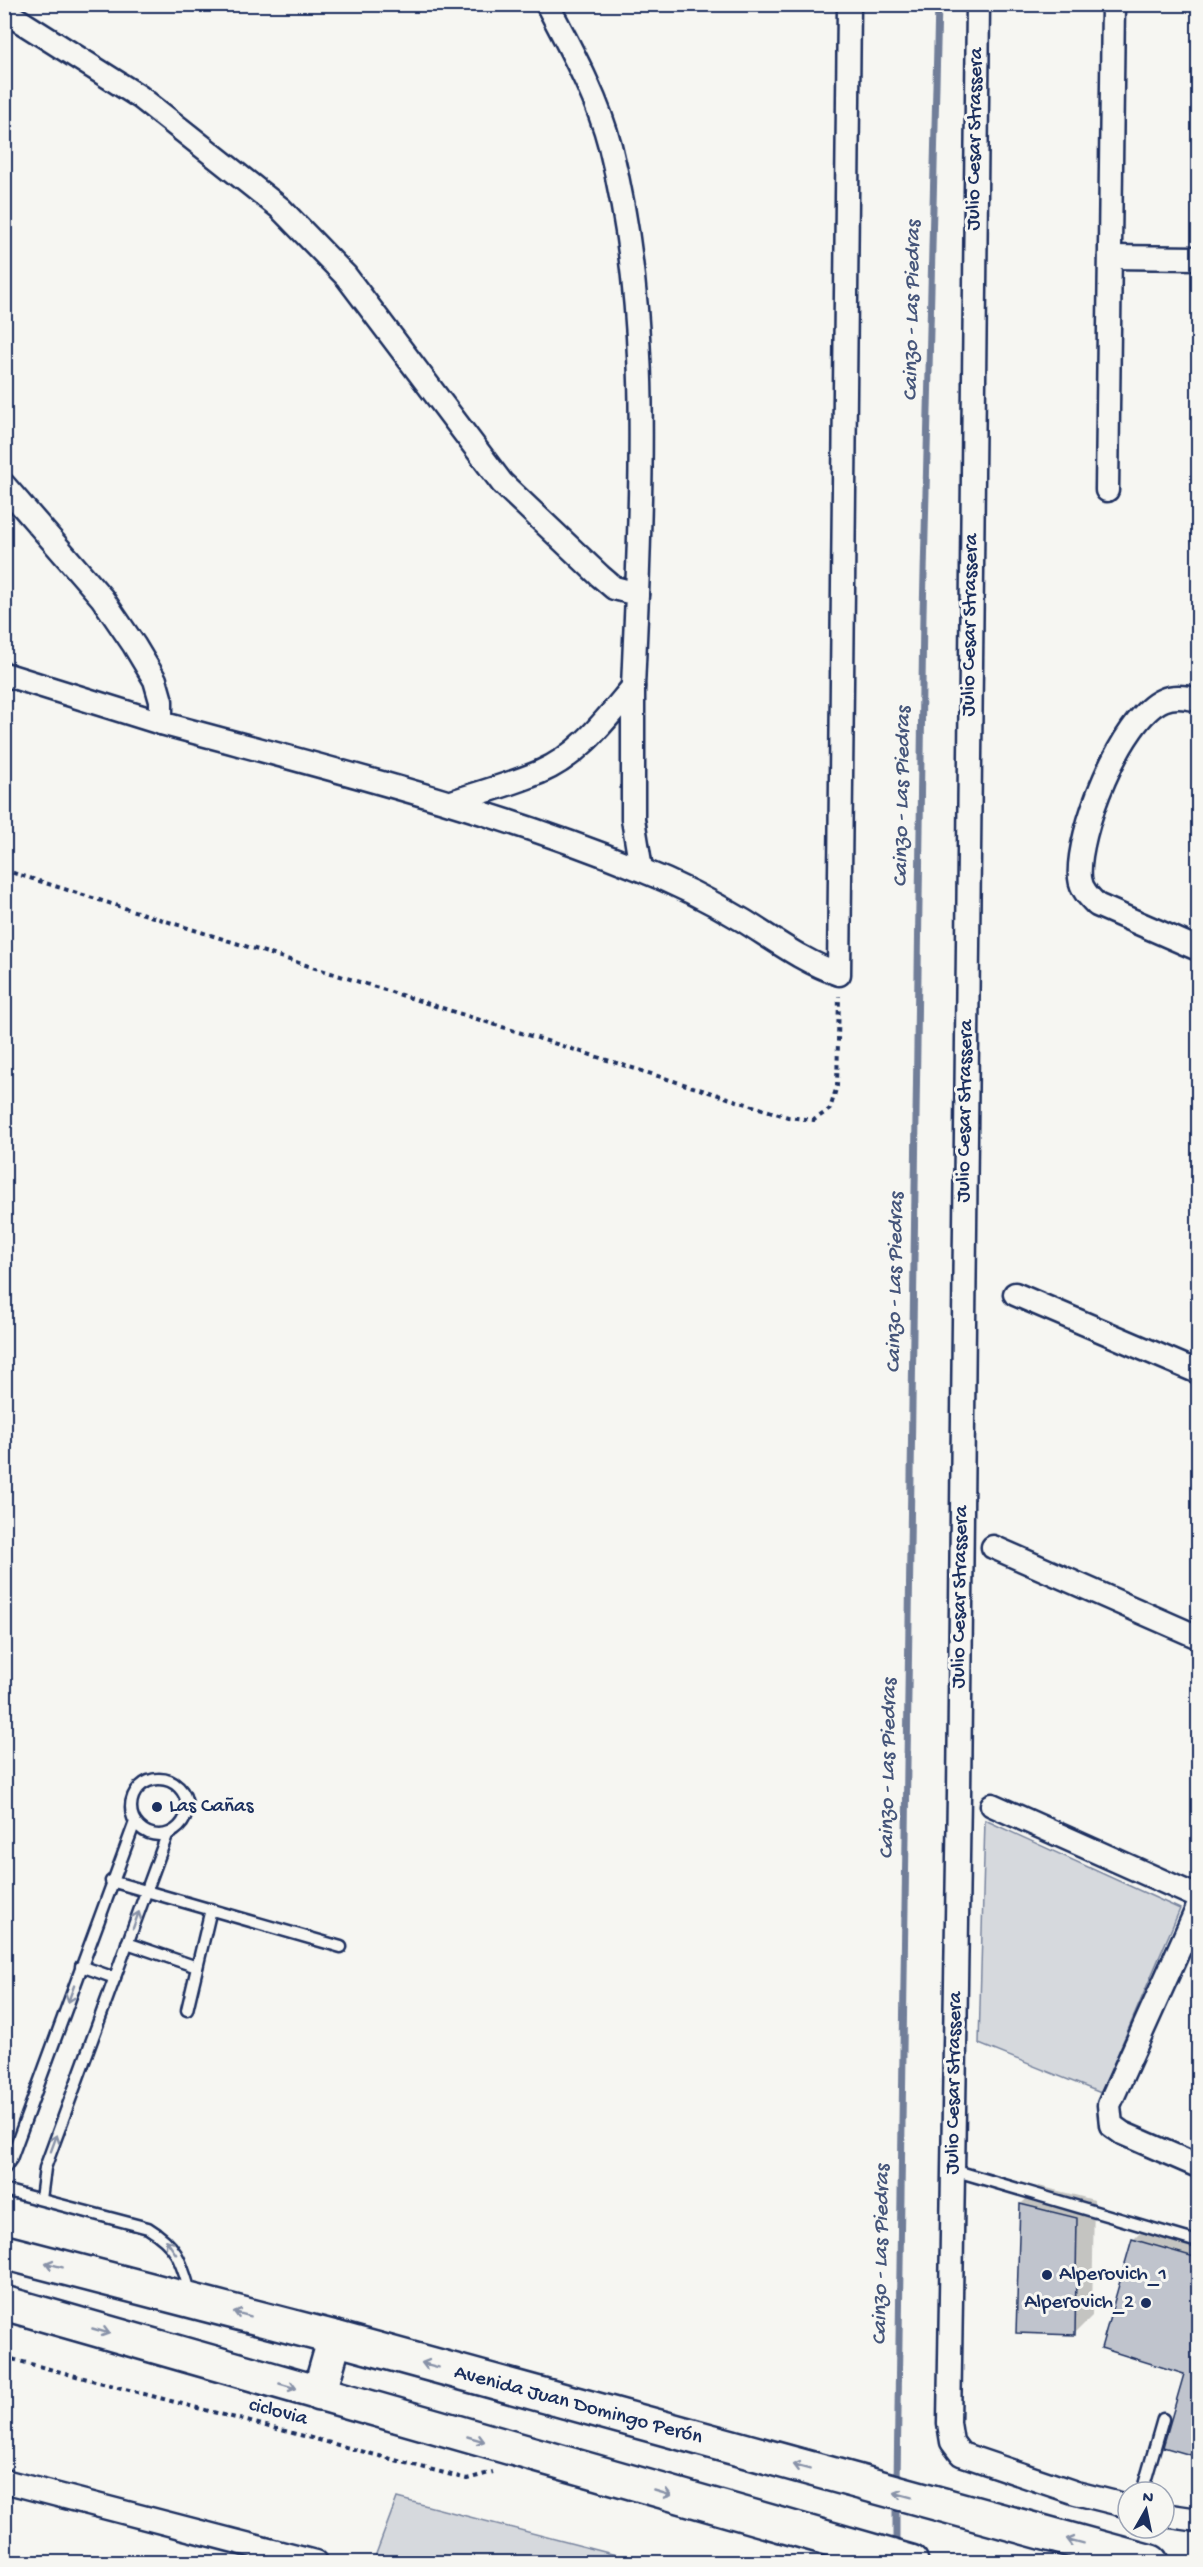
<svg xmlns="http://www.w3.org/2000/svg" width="1203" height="2567" font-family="'Gochi Hand',sans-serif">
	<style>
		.green { fill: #d6d9dd; stroke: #78849e; stroke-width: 1.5 }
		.shadow { fill: #0003 }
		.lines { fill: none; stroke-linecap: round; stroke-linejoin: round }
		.stream { stroke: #717e99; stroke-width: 7 }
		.building { fill: #c0c4cd; stroke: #1b2f5e; stroke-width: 1.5 }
		.lane-casing { stroke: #1b2f5e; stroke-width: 15 }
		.street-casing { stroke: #1b2f5e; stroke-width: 27 }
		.primary-casing { stroke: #1b2f5e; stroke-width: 38 }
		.path { stroke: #1b2f5e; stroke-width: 4; stroke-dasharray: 4.5 4.5; stroke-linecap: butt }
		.lane { stroke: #f6f6f2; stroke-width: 10 }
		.street { stroke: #f6f6f2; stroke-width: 22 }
		.primary { stroke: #f6f6f2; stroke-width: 33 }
		.oneway { stroke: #8892a8 }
		.poi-dot { fill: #1b2f5e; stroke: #f6f6f2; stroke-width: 2 }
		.labels { text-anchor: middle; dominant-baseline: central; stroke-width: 6; stroke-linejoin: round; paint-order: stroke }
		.street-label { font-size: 21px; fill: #1b2f5e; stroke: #f6f6f2 }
		.poi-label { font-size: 21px; fill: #1b2f5e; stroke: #f6f6f2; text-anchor: start }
		.water-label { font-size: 22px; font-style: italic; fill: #46567b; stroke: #f6f6f2 }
	</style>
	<rect width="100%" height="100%" fill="#f6f6f2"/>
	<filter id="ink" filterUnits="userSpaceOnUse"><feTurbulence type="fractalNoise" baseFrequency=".0167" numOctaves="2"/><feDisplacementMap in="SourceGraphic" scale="12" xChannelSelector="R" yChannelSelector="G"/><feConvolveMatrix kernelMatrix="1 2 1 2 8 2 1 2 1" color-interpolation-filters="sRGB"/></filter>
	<g filter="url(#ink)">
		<g class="green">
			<polygon points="985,1820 1180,1909 1101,2093 979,2044"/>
			<polygon points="397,2498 643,2562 373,2562"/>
		</g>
		<g class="shadow">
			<polygon points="1039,2186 1094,2200 1092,2316 1074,2334 1018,2331 1021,2204"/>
			<polygon points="1142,2231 1198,2248 1198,2455 1165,2446 1185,2373 1133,2240"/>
		</g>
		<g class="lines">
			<g class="stream">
				<polyline points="897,2483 923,614 938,4"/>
				<polyline points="896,2549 896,2503"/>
			</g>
		</g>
		<g class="building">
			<polygon points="1020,2204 1077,2218 1075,2335 1016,2333"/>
			<polygon points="1132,2239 1198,2258 1198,2457 1163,2447 1184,2374 1101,2348"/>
		</g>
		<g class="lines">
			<g class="lane-casing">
				<g id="lane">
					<circle cx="159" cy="1807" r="28"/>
					<polyline points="111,1881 341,1947"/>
					<polyline points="127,1943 197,1967"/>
					<polyline points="81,1966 115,1978"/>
					<polyline points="187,2010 211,1909"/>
					<polyline points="4,2169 11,2159 135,1822"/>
					<polyline points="953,2170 1198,2242"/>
					<path d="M4 2190 148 2228C179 2247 181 2262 191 2295"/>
					<polyline points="41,2199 45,2168 167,1835"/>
					<polyline points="1142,2492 1163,2419"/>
				</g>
			</g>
			<g class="street-casing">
				<g id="street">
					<path d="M547 4C571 50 597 96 610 146 647 293 643 444 637 594"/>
					<polyline points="978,4 959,1794 949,2423 952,2442 961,2454 1076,2493 1128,2506"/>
					<polyline points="4,11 140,97 280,208 346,276 502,483 600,576 614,588 637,594 633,687 633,819 641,869"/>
					<polyline points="1110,257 1198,258"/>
					<path d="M4 485 102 598 134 645 155 680 161 701V723C322 767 484 806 639 869 675 883 711 901 744 921 776 941 804 962 839 974L849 4"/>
					<polyline points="1107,490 1113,4"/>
					<polyline points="4,674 161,723"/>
					<path d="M1198 700C1187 697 1174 695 1163 700 1121 718 1076 835 1080 878 1081 889 1089 897 1097 905L1198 949"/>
					<path d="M452 802C481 792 512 784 540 772 580 755 606 719 633 687"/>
					<polyline points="1015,1294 1198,1372"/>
					<polyline points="993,1547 1198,1637"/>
					<polyline points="992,1805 1198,1897"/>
					<polyline points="1198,1907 1109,2105 1111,2125 1122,2133 1198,2166"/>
					<polyline points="4,2481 315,2562"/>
					<polyline points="1164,2515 1198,2520"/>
				</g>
			</g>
			<g class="primary-casing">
				<g id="primary">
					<polyline points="4,2252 335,2338 1151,2562"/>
					<polyline points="4,2303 911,2562"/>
					<polyline points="319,2394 335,2338"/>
				</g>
			</g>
			<g class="path">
				<polyline points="4,870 788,1117 814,1120 830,1109 837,1086 839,996"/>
				<polyline points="4,2357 467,2479 493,2472"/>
			</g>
			<use href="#lane" class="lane"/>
			<use href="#street" class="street"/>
			<use href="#primary" class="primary"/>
		</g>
		<defs><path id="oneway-shaft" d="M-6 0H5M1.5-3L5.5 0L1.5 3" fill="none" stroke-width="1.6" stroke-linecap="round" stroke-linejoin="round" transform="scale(1.5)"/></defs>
		<g class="oneway">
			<use href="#oneway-shaft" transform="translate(136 1920) rotate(-70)"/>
			<use href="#oneway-shaft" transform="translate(71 1994) rotate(110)"/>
			<use href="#oneway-shaft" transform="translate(54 2143) rotate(-70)"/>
			<use href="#oneway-shaft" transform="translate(171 2247) rotate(-125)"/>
			<use href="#oneway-shaft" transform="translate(54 2265) rotate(-165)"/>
			<use href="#oneway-shaft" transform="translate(242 2314) rotate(-165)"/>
			<use href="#oneway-shaft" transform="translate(101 2331) rotate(16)"/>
			<use href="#oneway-shaft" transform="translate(430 2365) rotate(-165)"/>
			<use href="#oneway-shaft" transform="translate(288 2386) rotate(16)"/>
			<use href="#oneway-shaft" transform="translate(476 2439) rotate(16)"/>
			<use href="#oneway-shaft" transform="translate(801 2467) rotate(-165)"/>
			<use href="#oneway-shaft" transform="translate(663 2493) rotate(16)"/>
			<use href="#oneway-shaft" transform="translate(903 2495) rotate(-165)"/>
			<use href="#oneway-shaft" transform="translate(1075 2541) rotate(-165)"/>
		</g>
	</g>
	<g class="poi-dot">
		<circle cx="157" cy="1807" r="6"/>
		<circle cx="1047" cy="2275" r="6"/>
		<circle cx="1146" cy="2303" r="6"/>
	</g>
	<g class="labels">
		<g class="street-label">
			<text transform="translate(976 139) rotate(-89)">Julio Cesar Strassera</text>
			<text transform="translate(971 625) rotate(-89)">Julio Cesar Strassera</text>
			<text transform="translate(966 1111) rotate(-89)">Julio Cesar Strassera</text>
			<text transform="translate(961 1597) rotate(-89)">Julio Cesar Strassera</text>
			<text transform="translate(955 2083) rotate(-89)">Julio Cesar Strassera</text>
			<text transform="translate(578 2406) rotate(15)">Avenida Juan Domingo Perón</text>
			<text transform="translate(278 2413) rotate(15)">ciclovia</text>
		</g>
		<g class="poi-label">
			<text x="169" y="1807">Las Cañas</text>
			<text x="1059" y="2275">Alperovich_1</text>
			<text x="1134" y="2303" text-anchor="end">Alperovich_2</text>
		</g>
		<g class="water-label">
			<text transform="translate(913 311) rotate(-89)">Cainzo - Las Piedras</text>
			<text transform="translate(903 797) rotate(-89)">Cainzo - Las Piedras</text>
			<text transform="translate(896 1283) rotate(-89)">Cainzo - Las Piedras</text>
			<text transform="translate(889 1769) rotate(-89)">Cainzo - Las Piedras</text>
			<text transform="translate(882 2255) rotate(-89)">Cainzo - Las Piedras</text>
		</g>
	</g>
	<rect width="1203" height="2567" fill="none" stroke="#f6f6f2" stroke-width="24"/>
	<rect x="12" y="12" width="1179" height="2543" fill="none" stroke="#1b2f5e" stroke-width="2" filter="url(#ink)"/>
	<g transform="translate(1146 2510) rotate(9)"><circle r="28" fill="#f6f6f2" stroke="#9ea6b7" stroke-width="1.5"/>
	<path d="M0-4.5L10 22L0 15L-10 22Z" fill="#1b2f5e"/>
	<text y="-9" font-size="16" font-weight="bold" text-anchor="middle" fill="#1b2f5e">N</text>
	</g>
</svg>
